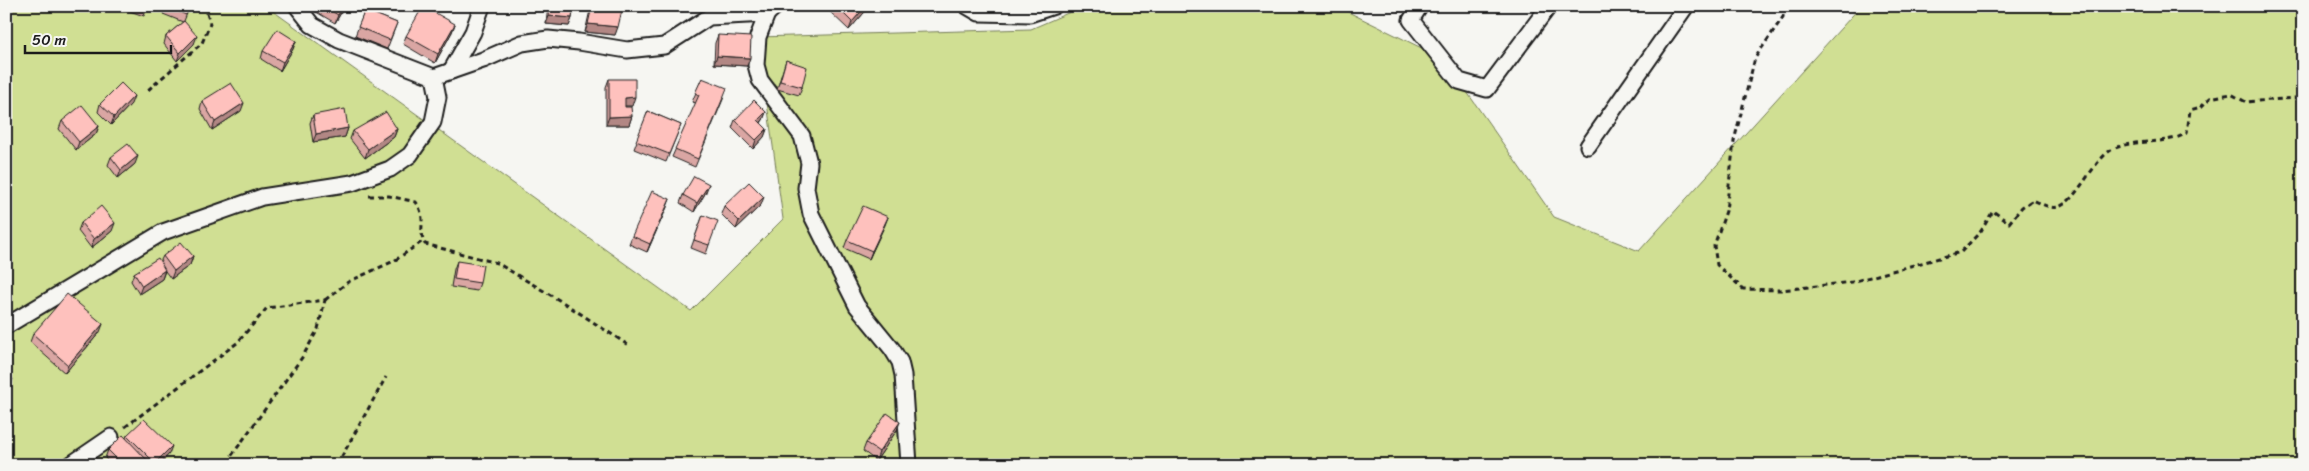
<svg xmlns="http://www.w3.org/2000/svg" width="2309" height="471" font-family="Sriracha,sans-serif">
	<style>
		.green { fill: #d0df93; stroke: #767e58 }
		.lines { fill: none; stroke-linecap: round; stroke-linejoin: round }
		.street-casing { stroke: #1c1c1c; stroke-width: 19 }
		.path { stroke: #1c1c1c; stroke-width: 3; stroke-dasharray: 5 4; stroke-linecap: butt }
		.street { stroke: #f6f6f2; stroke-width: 15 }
		.wall { fill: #daa6a3; stroke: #1c1c1c }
		.shaded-wall { fill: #b28784; stroke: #1c1c1c }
		.building { fill: #fec1bd; stroke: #1c1c1c }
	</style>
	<rect width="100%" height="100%" fill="#f6f6f2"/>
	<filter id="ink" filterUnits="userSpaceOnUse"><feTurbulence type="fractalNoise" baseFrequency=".02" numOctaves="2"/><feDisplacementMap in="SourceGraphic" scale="10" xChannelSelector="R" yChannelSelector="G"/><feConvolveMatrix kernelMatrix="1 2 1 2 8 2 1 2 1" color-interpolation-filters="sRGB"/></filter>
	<g filter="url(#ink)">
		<polygon class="green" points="8,6 266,6 691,311 783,219 758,37 1031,29 1084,6 1336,6 1444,59 1554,217 1639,251 1861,6 2303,6 2303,465 6,465 6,9"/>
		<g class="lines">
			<g class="street-casing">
				<g id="street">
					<polyline points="297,6 312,25 339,40 434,77 483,60 522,43 548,39 579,42 627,50 664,46 709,17 767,14 776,6"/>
					<polyline points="967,6 979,13 1030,14 1054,6"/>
					<polyline points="1420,6 1411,20 1459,81 1487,89 1549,6"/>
					<polyline points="767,14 758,37 756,65 760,80 802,136 809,163 806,188 811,214 857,306 892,349 900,362 903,375 909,465"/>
					<polyline points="451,71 473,32 482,6"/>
					<polyline points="1588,146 1686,6"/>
					<polyline points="6,326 163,232 262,197 352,183 390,169 410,155 433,122 438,97 434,77"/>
					<polyline points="70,465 111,437"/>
				</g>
			</g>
			<g class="path">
				<path d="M1783 6V17L1755 58 1734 141 1726 211 1714 246 1717 265 1743 289 1781 290 1852 282 1961 252 1981 231 1993 211 2009 223 2022 207 2033 200C2040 203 2050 209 2058 207 2077 202 2093 159 2113 149 2137 138 2165 146 2187 133L2190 110 2201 107 2210 98 2231 94 2246 102 2295 98 2303 100"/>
				<polyline points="148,90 202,43 210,24 205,6"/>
				<path d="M369 196H389L416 202C428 220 417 230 425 244L497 263 564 303 628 345"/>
				<polyline points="325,300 348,282 394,261 423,241"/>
				<polyline points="125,427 237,343 267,308 325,300 318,329 303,356 225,465"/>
				<polyline points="337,465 386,377"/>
			</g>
			<use href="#street" class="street"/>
		</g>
		<g class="wall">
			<polygon points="125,6 148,6 144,16 124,9"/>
			<polygon points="166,6 190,6 184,21 194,44 177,61 164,44 166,36 183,22 163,14"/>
			<polygon points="306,6 345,6 335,23"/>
			<polygon points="548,6 574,6 572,18 569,26 546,24"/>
			<polygon points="580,6 589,6 586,11"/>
			<polygon points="591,6 623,6 615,35 585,32"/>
			<polygon points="676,6 688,6 683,12"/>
			<polygon points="829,6 870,6 849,30 828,10"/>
			<polygon points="365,10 397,23 387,49 355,36"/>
			<polygon points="455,24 452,32 435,63 403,44 406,36"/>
			<polygon points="718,35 747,66 714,64 715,43"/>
			<polygon points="296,41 293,49 280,71 261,59 263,51"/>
			<polygon points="786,60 802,87 799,95 777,89"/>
			<polygon points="702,78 724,97 695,167 672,157 696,103 692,102"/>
			<polygon points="609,79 632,106 625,106 625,107 632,116 629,125 606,125 606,87"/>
			<polygon points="202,101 241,111 212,130 200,109"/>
			<polygon points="100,104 131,104 111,125 98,112"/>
			<polygon points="648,111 681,125 666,162 634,149"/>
			<polygon points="766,112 763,120 761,123 767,129 764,137 753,149 732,128 735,120"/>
			<polygon points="313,115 348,128 345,137 313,142 310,123"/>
			<polygon points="62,121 99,126 96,134 76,150 59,129"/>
			<polygon points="397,129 394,137 365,158 350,139 353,131"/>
			<polygon points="111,157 135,164 118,178 108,165"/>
			<polygon points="706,192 694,212 680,203 683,195"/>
			<polygon points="761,205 736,229 721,214 724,206"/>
			<polygon points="667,207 647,252 629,244 632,236"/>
			<polygon points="703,215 709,245 706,254 691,248"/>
			<polygon points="888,217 869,259 844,248 847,240"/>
			<polygon points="81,223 112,231 91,248 78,231"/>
			<polygon points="163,256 193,256 190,265 171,279 165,271 162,279 139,294 131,281 134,273 160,262"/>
			<polygon points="457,261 480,283 477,291 451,287 454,269"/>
			<polygon points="100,332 65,373 30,342 33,334"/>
			<polygon points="897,430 876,461 863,451 866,443"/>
			<polygon points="127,435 169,454 159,465 111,465 105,458 108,450 126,438"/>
		</g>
		<g class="shaded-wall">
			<polygon points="343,6 345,6 335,23 338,15"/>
			<polygon points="750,6 757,6 749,10"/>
			<polygon points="866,6 870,6 849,30 852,22"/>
			<polygon points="549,16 572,18 569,26 546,24"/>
			<polygon points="455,24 452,32 435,63 438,54"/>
			<polygon points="588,24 618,27 615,35 585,32"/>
			<polygon points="197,36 194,44 177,61 180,53"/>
			<polygon points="296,41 293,49 280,71 283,62"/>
			<polygon points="717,56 750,58 747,66 714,64"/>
			<polygon points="134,96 131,104 111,125 114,117"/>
			<polygon points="635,97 632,106 622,106 625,98"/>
			<polygon points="244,103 241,111 212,130 215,122"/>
			<polygon points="766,112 763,120 755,128 758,120"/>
			<polygon points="632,116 629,125 606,125 609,117"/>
			<polygon points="99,126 96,134 76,150 79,142"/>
			<polygon points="348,128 345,137 313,142 316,134"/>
			<polygon points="397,129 394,137 365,158 368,149"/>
			<polygon points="767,129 764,137 753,149 756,140"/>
			<polygon points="138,156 135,164 118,178 121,170"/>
			<polygon points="709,184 706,192 694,212 697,203"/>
			<polygon points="764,197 761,205 736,229 739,221"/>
			<polygon points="670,199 667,207 647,252 650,244"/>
			<polygon points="888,217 885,225 869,259 872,251"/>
			<polygon points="115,223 112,231 91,248 94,239"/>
			<polygon points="193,256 190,265 171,279 174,271"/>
			<polygon points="165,270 162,279 139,294 142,286"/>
			<polygon points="103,324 100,332 65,373 68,365"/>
			<polygon points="13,379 10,387 6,392 6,388"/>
			<polygon points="900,422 897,430 876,461 879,452"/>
			<polygon points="172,446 169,454 159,465 155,465 155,463"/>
		</g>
		<g class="building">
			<polygon points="166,6 190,6 186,15"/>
			<polygon points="323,6 343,6 338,15"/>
			<polygon points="423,6 455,24 438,54 406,36"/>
			<polygon points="550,6 574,6 572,18 549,16"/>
			<polygon points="592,6 623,6 618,27 588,24"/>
			<polygon points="836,6 866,6 852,22"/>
			<polygon points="365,10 397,23 390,40 358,27"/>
			<polygon points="184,21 197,36 180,53 166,36"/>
			<polygon points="277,29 296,41 283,62 263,51"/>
			<polygon points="718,35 751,37 750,58 717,56"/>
			<polygon points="786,60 807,67 802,87 780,81"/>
			<polygon points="702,78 727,88 698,159 675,149 699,95 695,93"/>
			<polygon points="609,79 635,79 635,97 625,98 625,107 631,107 632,116 609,117"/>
			<polygon points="121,83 134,96 114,117 100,104"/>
			<polygon points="231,83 244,103 215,122 202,101"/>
			<polygon points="754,100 766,112 758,120 767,129 756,140 735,120"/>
			<polygon points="82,105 99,126 79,142 62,121"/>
			<polygon points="345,109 348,128 316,134 313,115"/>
			<polygon points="648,111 681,125 669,154 636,141"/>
			<polygon points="386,112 397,129 368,149 353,131"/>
			<polygon points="128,144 138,156 121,170 111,157"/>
			<polygon points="694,176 709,184 697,203 683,195"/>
			<polygon points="749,182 764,197 739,221 724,206"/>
			<polygon points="652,191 670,199 650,244 632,236"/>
			<polygon points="101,206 115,223 94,239 81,223"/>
			<polygon points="863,206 888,217 872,251 847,240"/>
			<polygon points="703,215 718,221 709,245 694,240"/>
			<polygon points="181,242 193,256 174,271 163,256"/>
			<polygon points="158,258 165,270 142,286 134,273"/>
			<polygon points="457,261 483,265 480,283 454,279"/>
			<polygon points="67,294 103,324 68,365 33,334"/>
			<polygon points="6,373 13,379 6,388"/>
			<polygon points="887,413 900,422 879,452 866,443"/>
			<polygon points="144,419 172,446 155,463 127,435"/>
			<polygon points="123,435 148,461 144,465 123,465 108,450"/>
		</g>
	</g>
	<rect width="2309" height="471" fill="none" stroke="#f6f6f2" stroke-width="25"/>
	<rect x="12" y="12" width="2284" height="446" fill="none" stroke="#1c1c1c" stroke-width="2" filter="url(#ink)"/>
	<path d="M25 45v8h146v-8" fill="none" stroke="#1c1c1c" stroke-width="2.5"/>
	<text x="32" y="45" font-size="15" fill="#1c1c1c" stroke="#f6f6f2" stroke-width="4" paint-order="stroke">50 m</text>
</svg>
